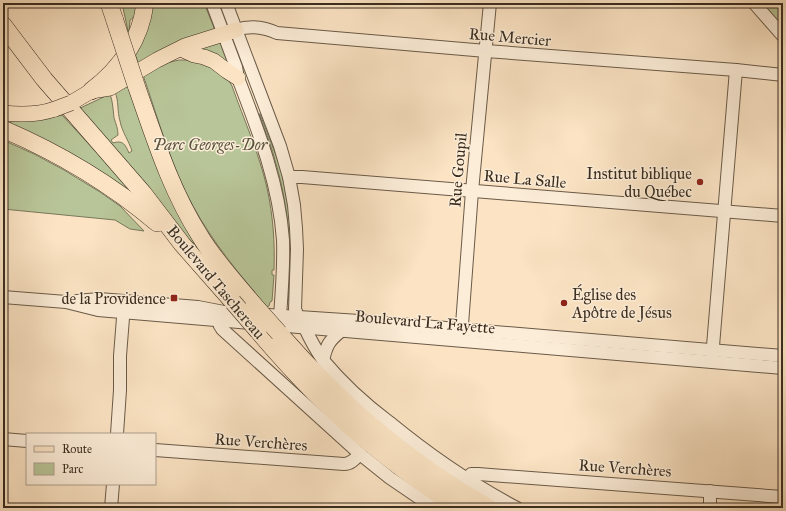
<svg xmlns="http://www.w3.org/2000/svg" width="786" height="511" font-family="'IM FELL Great Primer',serif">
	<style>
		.green { fill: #b8c598; stroke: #79795c }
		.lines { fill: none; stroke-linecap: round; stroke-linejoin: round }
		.minor-casing { stroke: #6a5a48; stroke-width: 14 }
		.major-casing { stroke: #3a2d1f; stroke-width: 16 }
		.highway-casing { stroke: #3a2d1f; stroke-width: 18 }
		.minor { stroke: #fcedd8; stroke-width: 12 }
		.major { stroke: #fbe3c3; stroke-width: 15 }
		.highway { stroke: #fbe3c3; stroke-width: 17 }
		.major-bridge-casing { stroke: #3a2d1f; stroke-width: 16; stroke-linecap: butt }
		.highway-bridge-casing { stroke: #3a2d1f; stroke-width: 18; stroke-linecap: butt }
		.major-bridge { stroke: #fbe3c3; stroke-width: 15 }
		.highway-bridge { stroke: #fbe3c3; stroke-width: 17 }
		.poi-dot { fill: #8f2418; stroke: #fcedd8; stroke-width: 1.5 }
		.labels { text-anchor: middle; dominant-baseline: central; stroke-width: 3; stroke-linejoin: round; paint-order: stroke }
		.street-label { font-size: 16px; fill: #3a2d1f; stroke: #fcedd8 }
		.park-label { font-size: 16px; font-style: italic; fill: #5a533d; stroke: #fcedd8 }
		.poi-label { font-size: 16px; fill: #3a2d1f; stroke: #fcedd8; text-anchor: end }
	</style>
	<rect width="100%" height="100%" fill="#fbe3c3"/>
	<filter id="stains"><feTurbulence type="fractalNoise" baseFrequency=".005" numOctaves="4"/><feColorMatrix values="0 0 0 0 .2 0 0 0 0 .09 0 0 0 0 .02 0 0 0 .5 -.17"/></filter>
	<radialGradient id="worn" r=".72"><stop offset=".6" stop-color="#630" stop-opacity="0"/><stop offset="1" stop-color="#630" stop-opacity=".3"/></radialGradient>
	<g class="green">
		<polygon points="122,3 139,3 134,17 130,20 129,31 128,31"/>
		<polygon points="152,3 204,3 215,30 139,65 135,54"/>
		<polygon points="761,3 782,3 783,4 783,29"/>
		<polygon points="220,42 231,68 194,48"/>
		<path d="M179 60H191L204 63 228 79 232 86C244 120 259 153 267 188 273 215 275 243 274 270H272V275H274L272 301 270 302 269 306 267 307C240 275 213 243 193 206 171 166 158 118 143 75L166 63Z"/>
		<path d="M128 86 215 270 76 110 110 94C113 102 113 110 114 118 116 124 118 129 118 135L111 140 113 143C123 140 125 144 129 153L132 151C129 141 122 132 120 121 117 111 119 101 115 92Z"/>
		<path d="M259 114H260L282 171 288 199 292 245 290 301 288 300C292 254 289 208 276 164 272 147 265 131 259 114Z"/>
		<polygon points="62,115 136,195 10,125 11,121 36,120"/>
		<polygon points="3,140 34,154 64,170 100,192 120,206 144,231 130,229 115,220 3,209"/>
	</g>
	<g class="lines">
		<g class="minor-casing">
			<g id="minor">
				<path d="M212 3 236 67 238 78C258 130 279 183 283 240 284 265 282 290 280 316L284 322"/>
				<path d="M226 3 280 146 289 177 294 205 296 228 297 249 295 309C297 316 301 322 305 328 310 339 316 350 323 360 342 383 365 404 389 422 429 455 471 484 517 508"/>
				<polyline points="754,3 783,36"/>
				<path d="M236 30C250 25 264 27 277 33L486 51 736 70 783 75"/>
				<polyline points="289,177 302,177 783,216"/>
				<polyline points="3,297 66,302 98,310 783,368"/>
				<polyline points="77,301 99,299 198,307 224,312 374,322 783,356"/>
				<path d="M219 314C218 320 218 324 222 329L360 454 390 478 434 508"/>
				<polyline points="461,338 472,191 490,3"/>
				<polyline points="712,358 736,70"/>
				<path d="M323 360C327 344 329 341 341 331"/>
				<polyline points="117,434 120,390 120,356 124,305"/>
				<polyline points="3,439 27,441"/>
				<path d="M155 450 344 464C351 464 355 459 360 454"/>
				<polyline points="467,479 471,474 478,474 783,497"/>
				<polyline points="111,508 113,484"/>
				<polyline points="710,508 710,491"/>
			</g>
		</g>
		<g class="major-casing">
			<g id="major">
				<polyline points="181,49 194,55 204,57 214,61 227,71 238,78"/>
				<polyline points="71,103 91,91 110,88 157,60 185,46 236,30"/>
				<path d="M3 113C21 115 38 115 55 109"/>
			</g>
		</g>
		<g class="highway-casing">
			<g id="highway">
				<polyline points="109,3 115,21"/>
				<polyline points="3,25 44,79 143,193 182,244 233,302"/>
				<path d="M136 85C154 136 170 189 200 236 215 261 235 282 254 305"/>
				<path d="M91 91C120 69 141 39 145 3"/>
				<path d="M3 129C59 153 111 184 157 223"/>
				<path d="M258 331C292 371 328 409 368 442 397 466 427 488 460 508"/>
				<path d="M279 333C341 404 406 461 489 508"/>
			</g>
		</g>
		<use href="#minor" class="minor"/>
		<use href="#major" class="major"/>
		<use href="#highway" class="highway"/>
		<g class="major-bridge-casing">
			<polyline id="major-bridge" points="55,109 71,103"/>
		</g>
		<g class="highway-bridge-casing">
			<g id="highway-bridge">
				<polyline points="115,21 136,85"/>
				<polyline points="233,302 258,331"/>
				<polyline points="254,305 279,333"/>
			</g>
		</g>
		<use href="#major-bridge" class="major-bridge"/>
		<use href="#highway-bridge" class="highway-bridge"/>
	</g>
	<g class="poi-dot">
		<circle cx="700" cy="182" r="4"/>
		<rect x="170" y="294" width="8" height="8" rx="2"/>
		<circle cx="564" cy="303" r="4"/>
	</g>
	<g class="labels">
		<g class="street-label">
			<text transform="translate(510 37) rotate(5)">Rue Mercier</text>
			<text transform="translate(458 170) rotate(-85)">Rue Goupil</text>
			<text transform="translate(525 179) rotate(5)">Rue La Salle</text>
			<text transform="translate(216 282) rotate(50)">Boulevard Taschereau</text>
			<text transform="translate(425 322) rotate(5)">Boulevard La Fayette</text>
			<text transform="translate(261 442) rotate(4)">Rue Verchères</text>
			<text transform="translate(625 468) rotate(4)">Rue Verchères</text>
		</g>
		<g class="park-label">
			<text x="210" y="144">Parc Georges-Dor</text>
		</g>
		<g class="poi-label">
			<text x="692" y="173">Institut biblique<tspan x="692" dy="18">du Québec</tspan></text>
			<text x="572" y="294" text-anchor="start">Église des<tspan x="572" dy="18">Apôtre de Jésus</tspan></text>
			<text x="166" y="298">de la Providence</text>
		</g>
	</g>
	<rect width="786" height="511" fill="none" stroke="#fbe3c3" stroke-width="16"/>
	<rect x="4" y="4" width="778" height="503" fill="none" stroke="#3a2d1f" stroke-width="2"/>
	<rect x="8" y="8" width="770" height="495" fill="none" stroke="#3a2d1f"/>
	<rect x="26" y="433" width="130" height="52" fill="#fcedd8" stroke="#aea08e"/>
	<rect x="34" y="446" width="20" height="6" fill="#fbe3c3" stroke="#aea08e"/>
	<text x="62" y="453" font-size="12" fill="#3a2d1f">Route</text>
	<rect x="34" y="463" width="20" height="12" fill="#b8c598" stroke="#aea08e"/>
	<text x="62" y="473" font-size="12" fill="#3a2d1f">Parc</text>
	<rect width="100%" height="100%" filter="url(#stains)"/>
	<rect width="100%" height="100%" fill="url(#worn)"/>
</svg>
